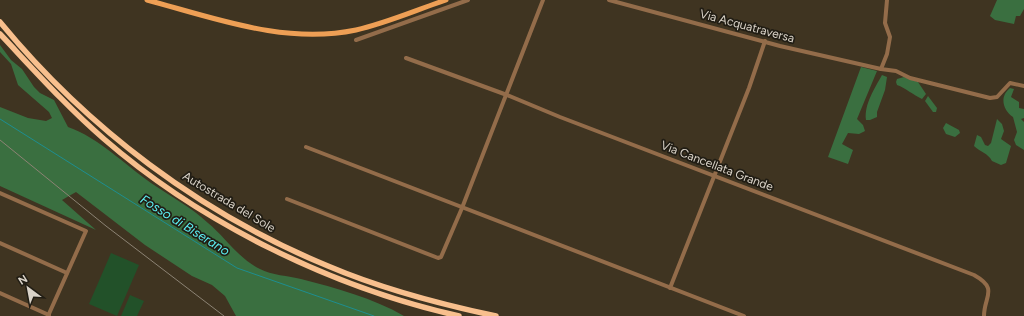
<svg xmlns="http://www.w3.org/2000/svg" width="1024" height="316" font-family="Figtree,sans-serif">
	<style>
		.green { fill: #225129 }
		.forest { fill: #3a6f40 }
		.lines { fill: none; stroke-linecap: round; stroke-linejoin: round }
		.stream { stroke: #1e8e90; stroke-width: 1 }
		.minor { stroke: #936c4a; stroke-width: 4 }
		.major { stroke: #ee9f55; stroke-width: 5 }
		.highway { stroke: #f8bf8d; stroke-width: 5.5 }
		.rail { stroke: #8c8374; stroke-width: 1 }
		.labels { text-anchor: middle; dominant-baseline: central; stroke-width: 3.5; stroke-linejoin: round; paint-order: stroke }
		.street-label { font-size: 12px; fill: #dad3c8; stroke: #211d14 }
		.water-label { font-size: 13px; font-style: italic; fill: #5ceff2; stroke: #211d14 }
	</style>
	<rect width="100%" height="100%" fill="#3f3421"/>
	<g class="green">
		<polygon points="111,253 139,265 117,316 89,304"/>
		<polygon points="130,295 144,301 137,316 121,316"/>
	</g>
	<g class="forest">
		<polygon points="997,0 1024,0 1024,9 1020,16 1016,16 1014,24 995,20 990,16"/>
		<path d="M0 45 11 60 22 69 34 87 40 93 54 100 68 127C99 138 124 164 151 183 170 196 191 207 208 223 226 238 239 259 260 269 271 275 289 276 301 279 336 288 373 298 404 316H236L225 296 212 285 192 276 145 245 76 192 62 200 96 230 0 186V107L28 118 46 121 52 118 49 112 18 85 11 64 0 52Z"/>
		<polygon points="861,67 877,71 857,119 863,125 865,131 859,134 848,133 842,144 853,150 848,164 828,157"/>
		<path d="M882 75 887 77 885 90 877 112V117L870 120H866C864 104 875 88 882 75Z"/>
		<path d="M904 77 918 82 926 94 922 99C913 95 906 88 897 85L896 82 897 79Z"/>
		<path d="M1010 88 1014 89 1011 97 1019 102V108L1024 109V118L1021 119 1024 122V150L1016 145 1014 140 1017 132 1013 117C1003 110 999 97 1010 88Z"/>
		<polygon points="928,96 937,108 936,112 933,112 925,101"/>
		<path d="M997 119 1002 124 1004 131 1001 139 1011 146 1006 163 1001 165 992 161C988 153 980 152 974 146L977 135 981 137 985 145 988 146 991 143Z"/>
		<polygon points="946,123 959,130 960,133 955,137 946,134 943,128"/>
	</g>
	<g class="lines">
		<polyline class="stream" points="0,119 237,268 374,316"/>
		<g class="minor">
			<polyline points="609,0 780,46 881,69"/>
			<polyline points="887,0 885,23 890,37 887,54 881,69 896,71 910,78 990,98 997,97 1010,83 1024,86"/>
			<polyline points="356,40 468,0"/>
			<path d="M406 58 507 95 560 117 974 275C999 289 984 296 984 316"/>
			<polyline points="306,147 744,316"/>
			<polyline points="0,193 86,231 48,316"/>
			<polyline points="287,199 438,258 441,257 462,208 543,0"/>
			<polyline points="0,243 67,273"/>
			<polyline points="670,288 749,88 765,41"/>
			<polyline points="0,293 49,315"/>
		</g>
		<path class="major" d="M147 0C215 18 285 45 356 30 387 23 416 10 446 0"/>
		<g class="highway">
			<path d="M0 22C87 128 201 214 328 266 382 289 439 304 496 316"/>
			<path d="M0 34C34 70 67 107 104 139 202 224 334 288 459 316"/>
		</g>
		<polyline class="rail" points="0,140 106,226 224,316"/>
	</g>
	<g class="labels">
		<g class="street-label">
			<text transform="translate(747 26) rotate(15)">Via Acquatraversa</text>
			<text transform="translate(717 166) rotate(21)">Via Cancellata Grande</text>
			<text transform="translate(229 202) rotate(31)">Autostrada del Sole</text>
		</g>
		<g class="water-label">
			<text transform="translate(185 225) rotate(32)">Fosso di Biserano</text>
		</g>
	</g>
	<g transform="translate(28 288) rotate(328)" stroke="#211d14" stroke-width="3" paint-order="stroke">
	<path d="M0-3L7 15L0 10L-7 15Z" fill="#dad3c8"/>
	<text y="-6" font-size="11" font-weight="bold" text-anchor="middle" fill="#dad3c8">N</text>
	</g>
</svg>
